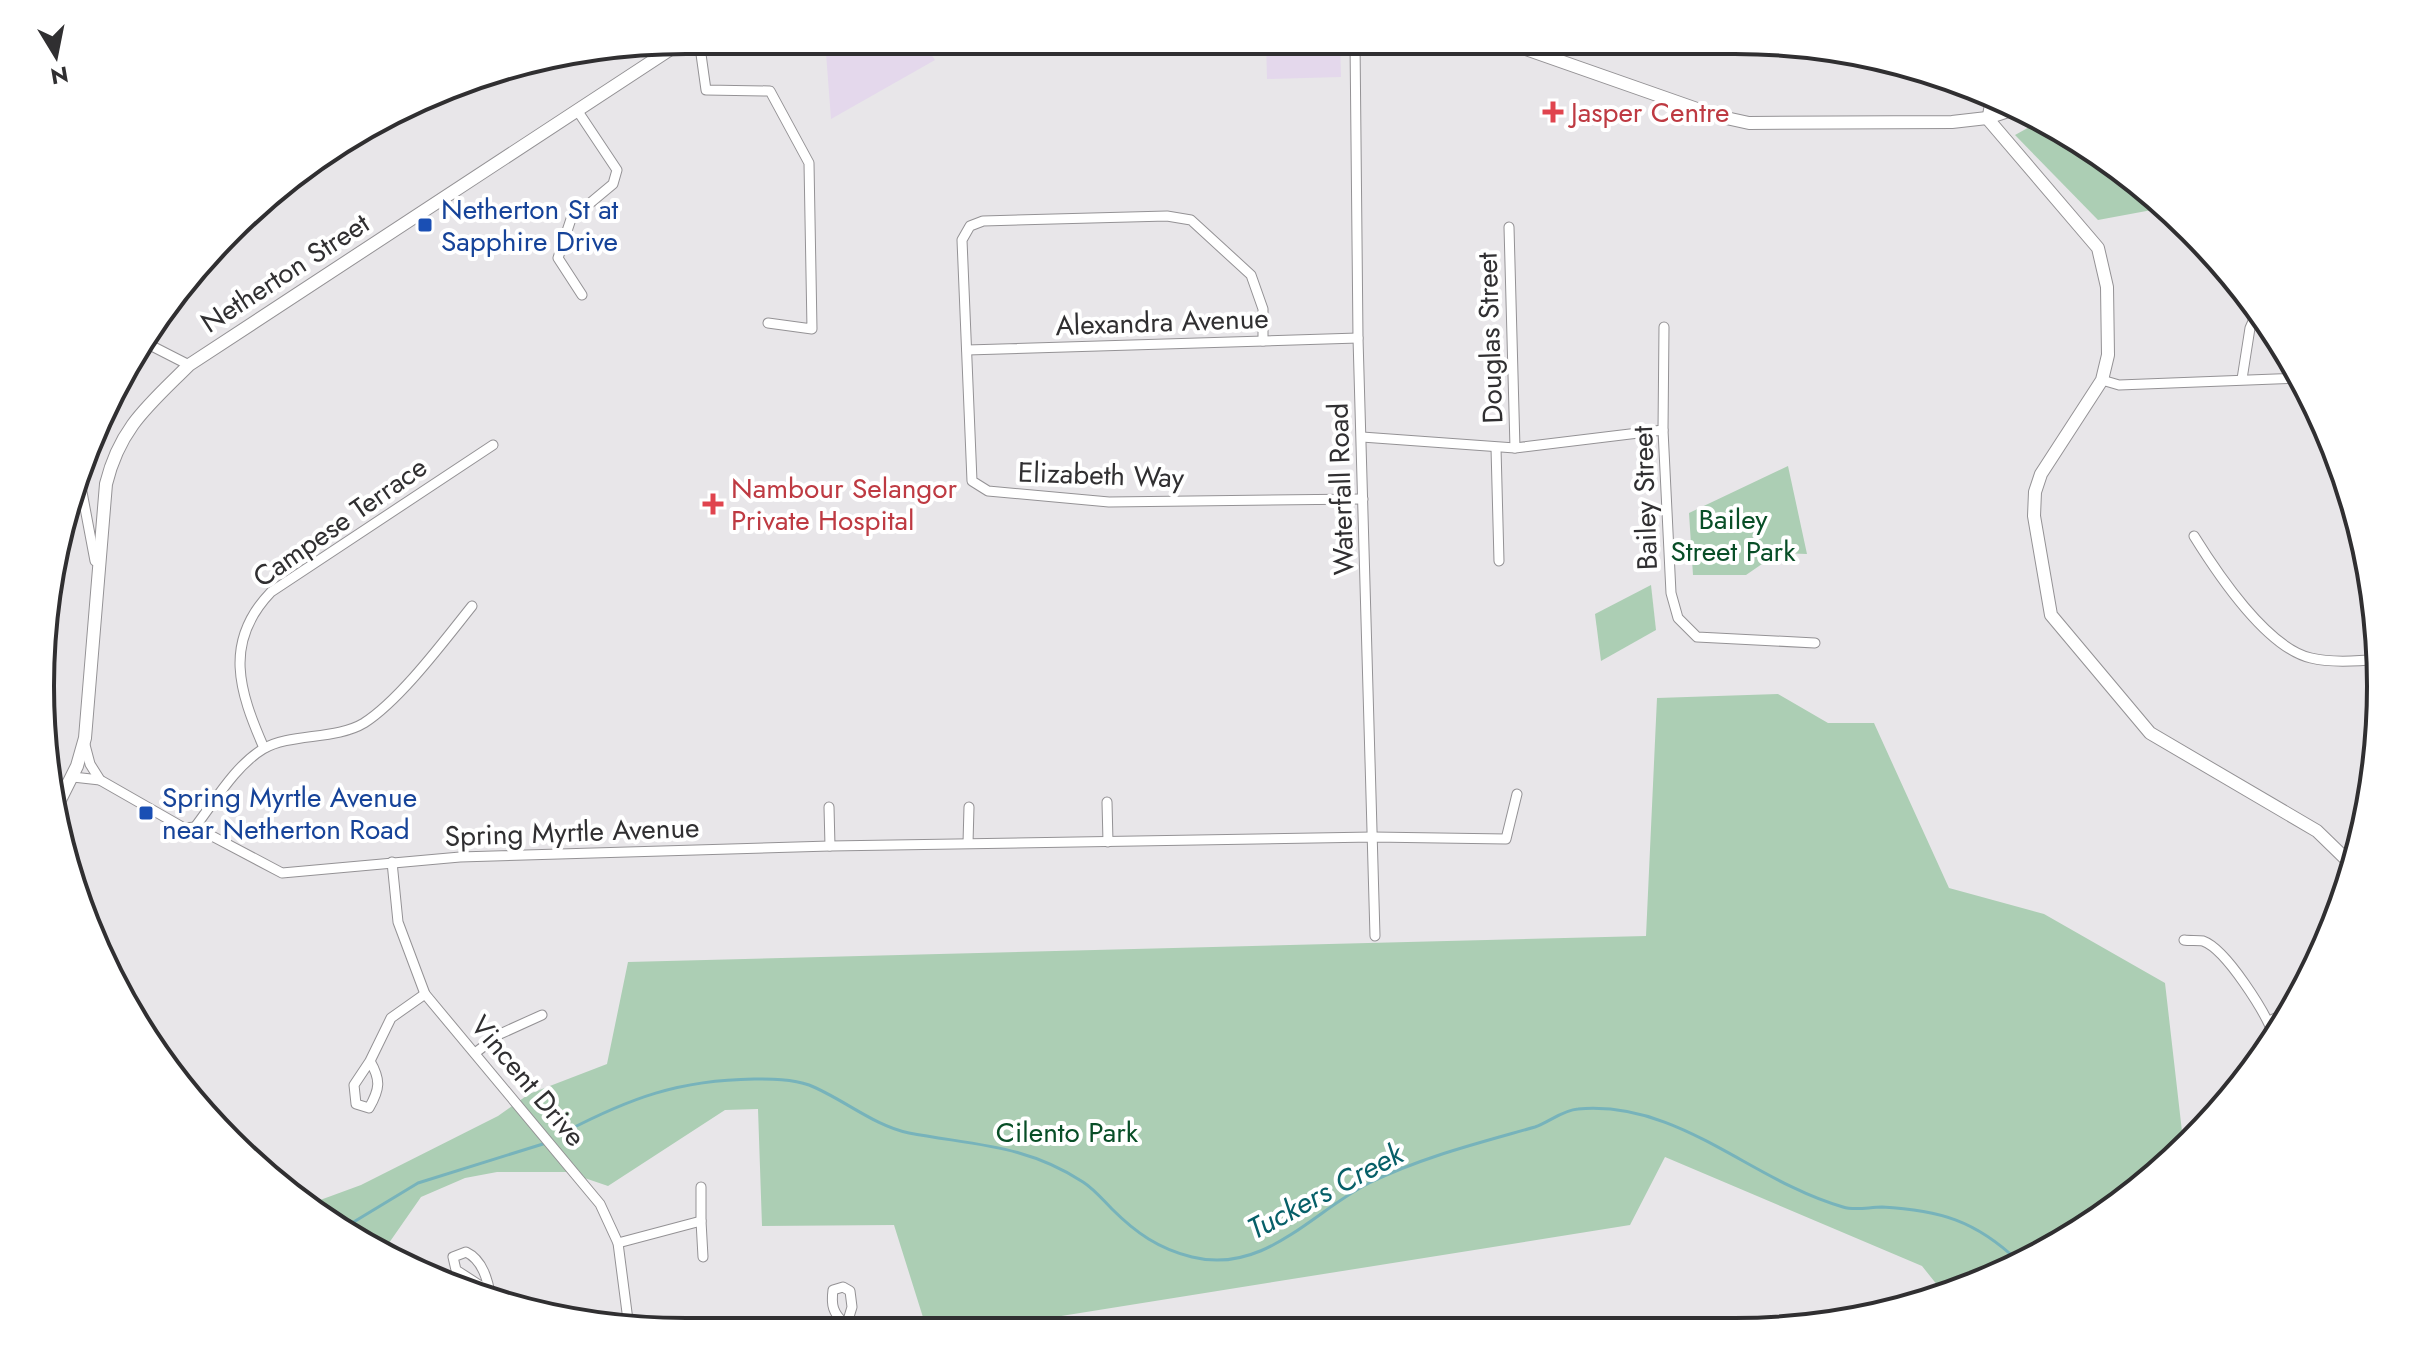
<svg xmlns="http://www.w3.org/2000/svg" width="2421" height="1372" font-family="Jost,sans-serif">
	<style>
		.commercial { fill: #e4d8ec }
		.green { fill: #acceb4 }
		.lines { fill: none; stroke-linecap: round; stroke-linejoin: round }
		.stream { stroke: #77b3bb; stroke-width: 3 }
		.street-casing { stroke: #949295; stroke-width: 11 }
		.secondary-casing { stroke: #949295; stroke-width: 14 }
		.street { stroke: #fff; stroke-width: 9 }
		.secondary { stroke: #fff; stroke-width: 12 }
		.health-dot { fill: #e0444e; stroke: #fff; stroke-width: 3 }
		.transit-dot { fill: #1a4fb4; stroke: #fff; stroke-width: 3 }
		.labels { text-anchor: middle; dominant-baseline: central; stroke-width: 8; stroke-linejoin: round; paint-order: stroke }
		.health-label { font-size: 28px; fill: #be3a42; stroke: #fff; text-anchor: start }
		.transit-label { font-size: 28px; fill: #164399; stroke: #fff; text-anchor: start }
		.street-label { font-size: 28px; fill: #302f31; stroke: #fff }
		.park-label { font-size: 28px; fill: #084e27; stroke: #fff }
		.water-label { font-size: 30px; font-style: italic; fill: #065f68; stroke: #fff }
		.rim { fill: none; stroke: #302f31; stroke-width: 4 }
	</style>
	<rect width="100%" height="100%" fill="#e8e6e9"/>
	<g class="commercial">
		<polygon points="825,40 921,40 935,60 831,119"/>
		<polygon points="1266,41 1340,41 1341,77 1267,79"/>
	</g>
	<g class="green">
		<polygon points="2042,120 2058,127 2168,207 2098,220 2015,135"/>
		<polygon points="1788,466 1807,554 1778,553 1746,575 1693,575 1689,513"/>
		<polygon points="1651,585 1656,630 1601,661 1595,614"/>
		<polygon points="1778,694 1828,723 1874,723 1949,888 2044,914 2165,983 2184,1149 2094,1223 1946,1296 1922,1266 1665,1157 1630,1225 980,1329 927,1330 894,1225 762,1226 758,1109 725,1110 608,1186 567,1172 497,1172 465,1178 421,1197 382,1253 363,1245 312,1203 361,1185 498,1116 529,1094 607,1064 628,962 1646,936 1657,698"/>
	</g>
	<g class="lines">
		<g class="stream">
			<path d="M565 1132C630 1098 679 1080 754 1079 771 1079 792 1079 809 1085 842 1098 874 1126 909 1133 972 1145 1025 1144 1083 1182 1094 1189 1103 1200 1112 1209 1136 1233 1159 1249 1192 1257 1264 1275 1312 1212 1369 1183 1422 1157 1479 1143 1535 1127 1549 1122 1563 1110 1578 1109 1679 1100 1751 1181 1843 1207 1855 1211 1869 1207 1882 1207 1940 1210 1976 1221 2018 1261"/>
			<polyline points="342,1229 418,1183 543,1144"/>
		</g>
		<g class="street-casing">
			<g id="street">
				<polyline points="699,40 706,90 770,91 809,163 812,329 768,323"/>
				<polyline points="1355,41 1358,338 1375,936"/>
				<polyline points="577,110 617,170 613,184 571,219 558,258 582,295"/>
				<polyline points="1987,118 1991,96"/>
				<polyline points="1509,227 1515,448"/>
				<polyline points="1664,327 1663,430 1671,593 1678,618 1697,637 1815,643"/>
				<polyline points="142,341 189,365"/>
				<polyline points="1263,341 1263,309 1251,275 1191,220 1167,216 983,221 970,226 962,240 972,481 988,491 1109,502 1363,499"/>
				<polyline points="967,350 1358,338"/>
				<polyline points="2242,379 2250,328 2258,310"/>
				<polyline points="2102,380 2119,385 2301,378"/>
				<polyline points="1362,437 1515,448 1663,430"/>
				<polyline points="1496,448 1499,561"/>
				<polyline points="78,484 82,492 95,561"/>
				<path d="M2194 536C2217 573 2267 648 2311 658 2331 663 2360 661 2379 659"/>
				<polyline points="85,745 90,764 100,780 184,828 195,827 282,873 460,857 830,846 1373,837 1506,839 1517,794"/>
				<path d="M264 748C239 691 223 642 271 592L493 445"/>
				<polyline points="73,777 100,780"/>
				<polyline points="1107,802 1108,842"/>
				<polyline points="829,807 830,846"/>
				<path d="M195 827C215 801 235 766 263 749 290 733 336 740 364 723 400 700 444 641 472 606"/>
				<polyline points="968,843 969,807"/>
				<polyline points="392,862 398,922 425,994 600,1204 618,1243 629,1328"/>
				<path d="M2184 940C2189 941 2198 940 2203 941 2226 949 2266 1013 2274 1036"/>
				<polyline points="2269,1021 2295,1009"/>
				<polyline points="475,1053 500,1034 542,1015"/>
				<path d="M370 1061 354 1085 356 1104 369 1108C380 1089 381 1080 370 1061L391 1018 425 994"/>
				<polyline points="701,1187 701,1221"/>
				<polyline points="618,1243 701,1221 703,1257"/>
				<path d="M490 1292 456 1270 453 1257 466 1252C483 1260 488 1281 491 1298"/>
				<path d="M844 1323C833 1313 831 1305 833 1290L843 1287 850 1291 852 1307 845 1330"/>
			</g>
		</g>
		<g class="secondary-casing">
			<g id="secondary">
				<polyline points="1503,41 1717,116 1749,123 1952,122 1987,118 2017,108"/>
				<polyline points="1987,118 2098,248 2107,287 2108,355 2102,380 2041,474 2035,492 2034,516 2051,615 2150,733 2317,831 2353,866"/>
				<path d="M59 802 77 766 85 738 106 484C120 427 149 405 189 365L683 41"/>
			</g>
		</g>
		<use href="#street" class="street"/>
		<use href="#secondary" class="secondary"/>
	</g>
	<g class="health-dot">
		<path d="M1549 100h8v8h8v8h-8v8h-8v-8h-8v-8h8z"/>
		<path d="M709 492h8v8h8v8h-8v8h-8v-8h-8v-8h8z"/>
	</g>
	<g class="transit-dot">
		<rect x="417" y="217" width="16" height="16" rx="4"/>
		<rect x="138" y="805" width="16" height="16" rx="4"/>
	</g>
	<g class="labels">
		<g class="health-label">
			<text x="1571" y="112">Jasper Centre</text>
			<text x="731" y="488">Nambour Selangor<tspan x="731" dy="32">Private Hospital</tspan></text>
		</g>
		<g class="transit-label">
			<text x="441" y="209">Netherton St at<tspan x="441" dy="32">Sapphire Drive</tspan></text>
			<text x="162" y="797">Spring Myrtle Avenue<tspan x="162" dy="32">near Netherton Road</tspan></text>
		</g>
		<g class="street-label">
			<text transform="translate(285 273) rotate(-33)">Netherton Street</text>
			<text transform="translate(1162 322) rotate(-2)">Alexandra Avenue</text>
			<text transform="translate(1490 338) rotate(-92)">Douglas Street</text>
			<text transform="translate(1101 475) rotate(2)">Elizabeth Way</text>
			<text transform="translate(1341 489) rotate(-92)">Waterfall Road</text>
			<text transform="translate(1645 498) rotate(-92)">Bailey Street</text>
			<text transform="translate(340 522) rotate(-35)">Campese Terrace</text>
			<text transform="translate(572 832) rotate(-2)">Spring Myrtle Avenue</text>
			<text transform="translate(528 1081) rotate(50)">Vincent Drive</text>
		</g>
		<g class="park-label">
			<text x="1733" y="519">Bailey<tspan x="1733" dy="32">Street Park</tspan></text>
			<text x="1067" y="1132">Cilento Park</text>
		</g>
		<g class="water-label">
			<text transform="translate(1325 1191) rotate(-28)">Tuckers Creek</text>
		</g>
	</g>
	<path d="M0 0H2421V1372H0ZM686 54H1735A632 632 0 0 1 2367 686V686A632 632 0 0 1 1735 1318H686A632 632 0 0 1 54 686V686A632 632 0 0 1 686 54Z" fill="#fff" fill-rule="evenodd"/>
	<path class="rim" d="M686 54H1735A632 632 0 0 1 2367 686V686A632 632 0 0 1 1735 1318H686A632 632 0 0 1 54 686V686A632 632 0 0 1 686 54Z"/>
	<g transform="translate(56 56) rotate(170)" stroke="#ffffff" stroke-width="6" paint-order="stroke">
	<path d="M0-6L14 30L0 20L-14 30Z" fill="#302f31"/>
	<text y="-12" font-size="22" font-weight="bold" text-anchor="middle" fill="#302f31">N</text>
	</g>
</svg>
